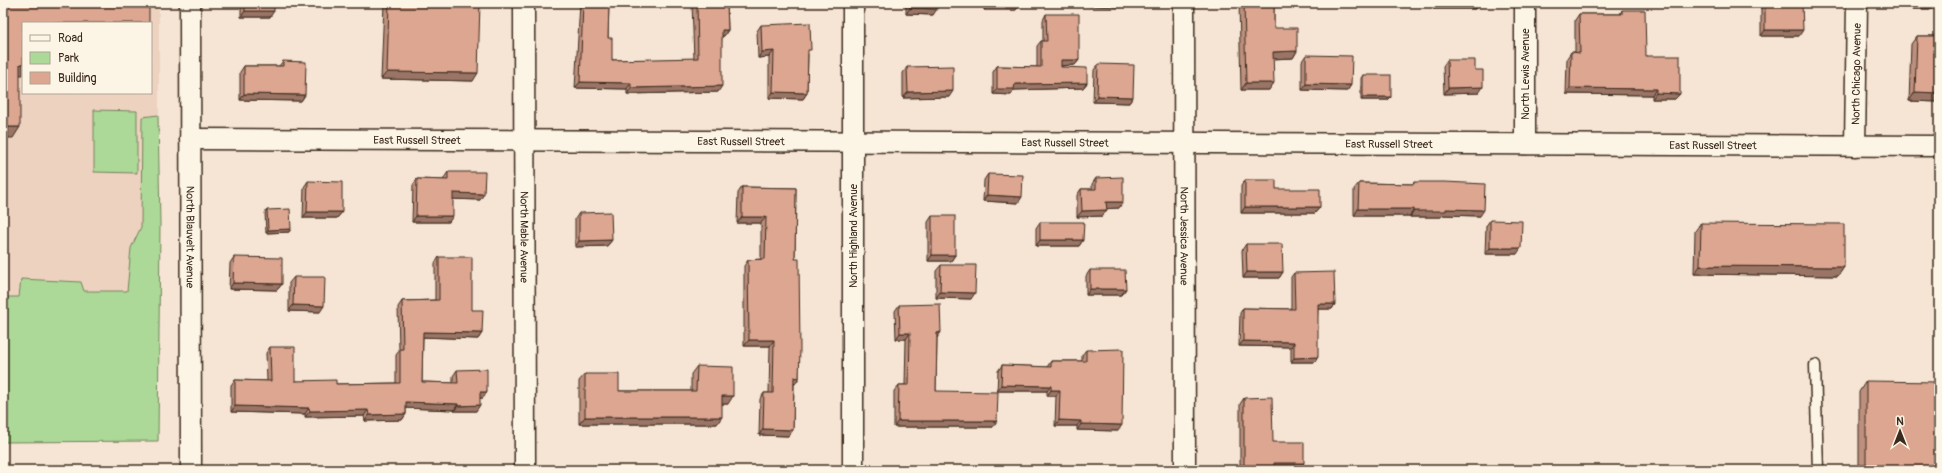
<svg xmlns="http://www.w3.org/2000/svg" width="1942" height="473" font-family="Pangolin,sans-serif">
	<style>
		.built { fill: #eed2c0; fill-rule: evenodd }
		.green { fill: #acd998; stroke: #74825b }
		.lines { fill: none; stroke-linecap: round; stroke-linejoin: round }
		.service-casing { stroke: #3b2a1e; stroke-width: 13 }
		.minor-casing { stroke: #3b2a1e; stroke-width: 23 }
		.service { stroke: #fcf5e5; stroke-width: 10 }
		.minor { stroke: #fcf5e5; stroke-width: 20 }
		.wall { fill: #bd8f7d; stroke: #3b2a1e }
		.shaded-wall { fill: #9a7466; stroke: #3b2a1e }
		.building { fill: #dca691; stroke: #3b2a1e }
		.labels { text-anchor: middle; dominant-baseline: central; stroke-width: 3.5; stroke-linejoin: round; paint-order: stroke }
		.street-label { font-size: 11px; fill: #3b2a1e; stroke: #fcf5e5 }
	</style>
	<rect width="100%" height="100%" fill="#f6e5d4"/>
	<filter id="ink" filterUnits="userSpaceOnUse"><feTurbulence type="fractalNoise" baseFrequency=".025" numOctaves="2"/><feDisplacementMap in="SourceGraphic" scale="8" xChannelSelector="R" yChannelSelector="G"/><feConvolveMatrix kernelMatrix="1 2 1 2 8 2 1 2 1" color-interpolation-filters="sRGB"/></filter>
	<g filter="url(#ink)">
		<path class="built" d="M3 3H159V116L157 117 155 282 3 437ZM23 23H151V93H23Z"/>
		<g class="green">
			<polygon points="94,110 137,111 137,173 94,172"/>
			<polygon points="158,115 160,223 158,441 3,442 3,297 19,297 21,279 81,282 84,291 127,291 131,248 141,227 142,117"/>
		</g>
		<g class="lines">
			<g class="service-casing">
				<polyline id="service" points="1815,365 1818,470"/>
			</g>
			<g class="minor-casing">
				<g id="minor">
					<path id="s1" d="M190 3 191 470"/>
					<path id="s2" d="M524 3 525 470"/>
					<path id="s3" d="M1184 3 1185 470"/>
					<path id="s4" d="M190 139 1939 146"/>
					<polyline points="1525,144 1525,3"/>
					<path id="s5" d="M1855 146 1857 3"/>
					<polyline points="853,470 853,3"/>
				</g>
			</g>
			<use href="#service" class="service"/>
			<use href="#minor" class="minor"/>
		</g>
		<g class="wall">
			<polygon points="241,3 274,3 270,17 241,17"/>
			<polygon points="384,3 480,3 473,81 381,79"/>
			<polygon points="580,3 609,3 608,38 612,60 694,59 692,3 727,3 728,30 724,36 722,36 718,92 627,94 627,89 575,88"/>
			<polygon points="906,3 937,3 933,15 906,14"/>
			<polygon points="984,3 1021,3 1016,10 984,10"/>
			<polygon points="1239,3 1274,3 1274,28 1297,51 1293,58 1273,59 1269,90 1241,90"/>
			<polygon points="1433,3 1479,3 1475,9 1433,9"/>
			<polygon points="1761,3 1802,3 1799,36 1761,36"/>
			<polygon points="1911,3 1939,3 1936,9 1911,9"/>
			<polygon points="1622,10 1646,56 1680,94 1675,99 1652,99 1652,95 1566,94 1567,58 1571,52 1575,52 1575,20 1579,14 1620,14"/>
			<polygon points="1046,14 1079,60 1075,65 1061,66 1061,67 1087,83 1083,88 1014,90 1011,95 993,94 993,72 997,66 1037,67 1037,46 1041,41 1043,41 1043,20"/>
			<polygon points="761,25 808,54 807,93 803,99 769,98 769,57 758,58 757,31"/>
			<polygon points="1917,36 1939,36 1939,102 1909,101 1911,44"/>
			<polygon points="1306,55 1351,85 1347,91 1302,90 1302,61"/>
			<polygon points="1447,60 1475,70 1479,93 1444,94 1443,66"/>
			<polygon points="283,61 305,95 301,101 240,100 240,72 244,66 279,66"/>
			<polygon points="1098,64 1133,97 1129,103 1093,102 1094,70"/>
			<polygon points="907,67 949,97 903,98 903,73"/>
			<polygon points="1363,75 1391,97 1388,100 1361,100 1361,78"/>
			<polygon points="448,172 480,200 453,199 449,222 412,222 413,185 417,179 444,180 444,178"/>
			<polygon points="988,174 1018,203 983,201 984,180"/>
			<polygon points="1096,178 1119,208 1107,208 1102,216 1077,217 1077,195 1081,189 1092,189 1092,184"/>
			<polygon points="1245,180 1276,189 1320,207 1315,213 1241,213 1241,186"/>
			<polygon points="308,181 342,212 337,218 303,218 304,187"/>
			<polygon points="1414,182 1480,216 1443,215 1441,217 1410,217 1410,216 1354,216 1354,189 1359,183 1413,184"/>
			<polygon points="742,187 796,188 795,259 799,378 795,384 794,384 793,430 788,436 759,435 760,399 764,393 769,393 770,346 744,346 744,266 748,260 761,259 761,223 737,223 738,193"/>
			<polygon points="267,210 291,229 289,232 266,233 265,213"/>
			<polygon points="579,213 612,240 607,246 575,247 575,219"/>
			<polygon points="932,216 955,255 951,261 928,261 928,222"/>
			<polygon points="1490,220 1517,254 1485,254 1486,226"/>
			<polygon points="1040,222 1083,240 1079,246 1036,246 1036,228"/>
			<polygon points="1701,223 1844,267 1838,276 1694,274 1695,231"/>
			<polygon points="1246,244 1283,272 1279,278 1243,278 1242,250"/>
			<polygon points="234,257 282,284 277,290 229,289 230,263"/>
			<polygon points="439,257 472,310 482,333 478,339 423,337 422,382 453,383 453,376 457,370 487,392 483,398 480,398 476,411 454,411 454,410 406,408 406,414 402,420 365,421 364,416 305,417 305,414 231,412 231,385 235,380 267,381 266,353 270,347 295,381 336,384 396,383 396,355 399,351 398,307 402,301 435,300 435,263"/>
			<polygon points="941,265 971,299 936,298 936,271"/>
			<polygon points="1090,270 1126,289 1121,295 1086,295 1086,276"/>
			<polygon points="1294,273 1335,304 1332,309 1318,309 1315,362 1291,362 1291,347 1239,346 1240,313 1243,308 1291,309 1291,277"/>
			<polygon points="294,277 320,312 289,311 289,283"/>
			<polygon points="899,305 941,332 937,338 936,391 993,427 894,427 894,391 899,385 905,385 906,339 896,339 895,311"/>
			<polygon points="1086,350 1118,431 1077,430 1077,426 1055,426 1056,396 1047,396 1047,391 997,391 998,371 1002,365 1047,367 1051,361 1082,361 1082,355"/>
			<polygon points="697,366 728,404 722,404 717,424 579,424 579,381 585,374 619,391 691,391 691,374"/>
			<polygon points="1866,381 1939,470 1859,470 1859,392"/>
			<polygon points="1244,398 1273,442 1301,468 1274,468 1274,470 1240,470 1240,404"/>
		</g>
		<g class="shaded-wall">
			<polygon points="1090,3 1124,3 1121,7 1088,6"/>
			<polygon points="1438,3 1479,3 1475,9 1433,9"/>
			<polygon points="1915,3 1939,3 1939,5 1936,9 1911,9"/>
			<polygon points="988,4 1021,4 1016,10 984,10"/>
			<polygon points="910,8 937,9 933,15 906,14"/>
			<polygon points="245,11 274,11 270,17 241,17"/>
			<polygon points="722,30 728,30 724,36 718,36"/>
			<polygon points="1765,30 1803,30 1799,36 1761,36"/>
			<polygon points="774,51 769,57 758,58 762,52"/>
			<polygon points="1297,51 1293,58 1268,59 1273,52"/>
			<polygon points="1061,60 1079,60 1075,65 1057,66"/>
			<polygon points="20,64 23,64 23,75 12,75"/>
			<polygon points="387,72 478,73 473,81 381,79"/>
			<polygon points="580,82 631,83 627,89 575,88"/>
			<polygon points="1087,83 1083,88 1014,90 1011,95 993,94 997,89 1015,84"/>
			<polygon points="1246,83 1274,83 1269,90 1241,90"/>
			<polygon points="1306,84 1351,85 1347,91 1302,90"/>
			<polygon points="722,86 718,92 627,94 631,88"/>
			<polygon points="1483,87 1479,93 1444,94 1448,88"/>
			<polygon points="1570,88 1656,89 1652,95 1566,94"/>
			<polygon points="953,91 949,97 903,98 908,92"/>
			<polygon points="773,92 807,93 803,99 769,98"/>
			<polygon points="1915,92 1939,93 1939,102 1909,101"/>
			<polygon points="1656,93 1680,94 1675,99 1652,99"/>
			<polygon points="244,94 305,95 301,101 240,100"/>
			<polygon points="1097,96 1133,97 1129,103 1093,102"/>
			<polygon points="1363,97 1391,97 1388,100 1361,100"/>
			<polygon points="3,127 20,127 13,138 3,138"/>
			<polygon points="453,193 484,194 480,200 449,199"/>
			<polygon points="987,195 1022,197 1018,203 983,201"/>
			<polygon points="1106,202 1123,202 1119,208 1102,209"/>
			<polygon points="1245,207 1320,207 1315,213 1241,213"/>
			<polygon points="1358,209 1414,209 1410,216 1354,216"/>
			<polygon points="1446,209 1484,210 1480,216 1443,215 1441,217 1410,217 1414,211"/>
			<polygon points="1107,210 1102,216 1077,217 1082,211"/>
			<polygon points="307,212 342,212 337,218 303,218"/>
			<polygon points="416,216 453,216 449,222 412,222"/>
			<polygon points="742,217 766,217 761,223 737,223"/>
			<polygon points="291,229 289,232 266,233 268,230"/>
			<polygon points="612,240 607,246 575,247 579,241"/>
			<polygon points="1040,240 1083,240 1079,246 1036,246"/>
			<polygon points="1490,248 1521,248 1517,254 1485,254"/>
			<polygon points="932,255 955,255 951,261 928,261"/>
			<polygon points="1700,266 1844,267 1838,276 1694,274"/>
			<polygon points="1247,272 1283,272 1279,278 1243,278"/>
			<polygon points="233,283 282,284 277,290 229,289"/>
			<polygon points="1090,289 1126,289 1121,295 1086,295"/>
			<polygon points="940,292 975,293 971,299 936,298"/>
			<polygon points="1318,304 1335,304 1332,309 1314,309"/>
			<polygon points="293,305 324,306 320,312 289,311"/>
			<polygon points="423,332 482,333 478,339 419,337"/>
			<polygon points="941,332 936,339 937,333"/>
			<polygon points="900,333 910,333 906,339 896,339"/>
			<polygon points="749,340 774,340 770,346 744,346"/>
			<polygon points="1243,341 1294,342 1291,347 1239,346"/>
			<polygon points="1318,357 1315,362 1291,362 1294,358"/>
			<polygon points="794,377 799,378 795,384 790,383"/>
			<polygon points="1001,385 1051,386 1047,391 997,391"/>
			<polygon points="1051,390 1060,390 1056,396 1047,396"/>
			<polygon points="480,392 487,392 483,398 476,398"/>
			<polygon points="722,396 733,396 728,404 717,404"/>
			<polygon points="406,402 458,404 454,410 402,408"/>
			<polygon points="480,405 476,411 454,411 458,406"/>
			<polygon points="235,406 309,408 305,414 231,412"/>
			<polygon points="368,410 364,416 305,417 310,411"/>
			<polygon points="406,414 402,420 365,421 369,415"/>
			<polygon points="585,417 722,417 717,424 579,424"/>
			<polygon points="1059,420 1081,421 1077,426 1055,426"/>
			<polygon points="898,421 997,421 993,427 894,427"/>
			<polygon points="1081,424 1122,425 1118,431 1077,430"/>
			<polygon points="763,429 793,430 788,436 759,435"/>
			<polygon points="1274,463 1304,463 1301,468 1270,468"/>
		</g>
		<g class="building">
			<polygon points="3,3 149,3 149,23 23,23 23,64 20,64 20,127 3,127"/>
			<rect x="245" y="3" width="29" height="8"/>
			<polygon points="389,3 480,3 478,73 387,72"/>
			<polygon points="583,3 609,3 608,38 612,38 612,60 698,58 697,3 727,3 728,30 722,30 722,86 631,88 631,83 580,82"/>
			<polygon points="910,3 937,3 937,9 910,8"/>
			<rect x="988" y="3" width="33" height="1"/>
			<polygon points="1244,3 1274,3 1274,28 1297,28 1297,51 1273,52 1274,83 1246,83"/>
			<polygon points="1765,3 1802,3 1803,30 1765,30"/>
			<polygon points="1622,10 1645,10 1646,56 1680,56 1680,94 1656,93 1656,89 1570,88 1571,52 1580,53 1579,14 1622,14"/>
			<polygon points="1046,14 1079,14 1079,60 1061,60 1061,67 1087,68 1087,83 1015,84 1014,89 997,89 997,66 1041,67 1041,41 1047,41"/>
			<polygon points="810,23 811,50 808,50 807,93 773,92 774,51 762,52 761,25"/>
			<polygon points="1917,36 1939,36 1939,93 1915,92"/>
			<polygon points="1306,55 1352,56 1351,85 1306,84"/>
			<polygon points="1447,60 1475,60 1475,70 1483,70 1483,87 1448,88"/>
			<polygon points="283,61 306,62 305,95 244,94 244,66 283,66"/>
			<polygon points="1098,64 1134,65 1133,97 1097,96"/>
			<polygon points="953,66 953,91 908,92 907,67"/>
			<rect x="1363" y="75" width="28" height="22"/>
			<polygon points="448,172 485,172 484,194 453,193 453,216 416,216 417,179 448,180"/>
			<polygon points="988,174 1023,175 1022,197 987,195"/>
			<polygon points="1123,177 1123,202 1106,202 1107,210 1082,211 1081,189 1096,189 1096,178"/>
			<polygon points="1245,180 1276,180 1276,189 1320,189 1320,207 1245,207"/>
			<polygon points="308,181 342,182 342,212 307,212"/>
			<polygon points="1414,182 1445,182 1485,184 1484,210 1446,209 1446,211 1414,211 1414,209 1358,209 1359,183 1414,184"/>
			<polygon points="742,187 796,188 795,259 799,259 800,350 799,378 794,377 793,430 763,429 764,393 773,393 774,340 749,340 748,260 765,259 766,217 742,217"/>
			<polygon points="290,209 291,229 268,230 267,210"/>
			<polygon points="611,212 612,240 579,241 579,213"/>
			<rect x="932" y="216" width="23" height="39"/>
			<polygon points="1490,220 1522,221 1521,248 1490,248"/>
			<polygon points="1040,222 1084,222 1083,240 1040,240"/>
			<polygon points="1701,223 1844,224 1844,267 1700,266"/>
			<polygon points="1246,244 1282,244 1283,272 1247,272"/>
			<polygon points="234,257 282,258 282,284 233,283"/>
			<polygon points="439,257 472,257 472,310 483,310 482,333 423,332 422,382 458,383 457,370 487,369 487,392 480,392 480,405 458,406 458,404 406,402 406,414 369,415 368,410 310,411 309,408 235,406 235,380 271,381 270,347 295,347 295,381 336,380 336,384 400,383 400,349 403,349 402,301 439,300"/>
			<polygon points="941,265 976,265 975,293 940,292"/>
			<polygon points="1090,270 1125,270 1126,289 1090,289"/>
			<polygon points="1334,272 1335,304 1318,304 1318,357 1294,358 1294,342 1243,341 1243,308 1295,309 1294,273"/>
			<polygon points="294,277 325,277 324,306 293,305"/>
			<polygon points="940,304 941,332 937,333 936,391 998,392 997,421 898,421 899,385 909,385 910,333 900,333 899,305"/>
			<polygon points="1123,349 1122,425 1081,424 1081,421 1059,420 1060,390 1051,390 1051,386 1001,385 1002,365 1051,367 1051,361 1086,361 1086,350"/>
			<polygon points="697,366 733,367 733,396 722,396 722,417 585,417 585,374 619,374 619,391 696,391"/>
			<polygon points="1866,381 1939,382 1939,470 1866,470"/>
			<polygon points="1272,397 1273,442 1304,442 1304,463 1274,463 1274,470 1244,470 1244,398"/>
		</g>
	</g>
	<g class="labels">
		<g class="street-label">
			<text transform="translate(1525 74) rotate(-90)">North Lewis Avenue</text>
			<text stroke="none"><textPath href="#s5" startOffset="72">North Chicago Avenue</textPath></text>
			<text stroke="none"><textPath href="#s4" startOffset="227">East Russell Street</textPath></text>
			<text stroke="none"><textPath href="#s4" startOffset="551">East Russell Street</textPath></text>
			<text stroke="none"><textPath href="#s4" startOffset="875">East Russell Street</textPath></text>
			<text stroke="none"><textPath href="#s4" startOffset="1199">East Russell Street</textPath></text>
			<text stroke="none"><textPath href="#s4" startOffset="1523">East Russell Street</textPath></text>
			<text transform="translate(853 236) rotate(-90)">North Highland Avenue</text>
			<text stroke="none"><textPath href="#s3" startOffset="233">North Jessica Avenue</textPath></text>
			<text stroke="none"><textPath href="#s1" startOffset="234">North Blauvelt Avenue</textPath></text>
			<text stroke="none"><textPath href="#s2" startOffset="234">North Mable Avenue</textPath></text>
		</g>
	</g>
	<rect width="1942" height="473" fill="none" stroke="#fcf5e5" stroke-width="16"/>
	<rect x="8" y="8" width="1926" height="457" fill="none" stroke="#3b2a1e" stroke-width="1.5" filter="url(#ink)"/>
	<rect x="22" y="22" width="130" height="72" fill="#fcf5e5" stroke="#afa495"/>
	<rect x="30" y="35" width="20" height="6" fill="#fcf5e5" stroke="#afa495"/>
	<text x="58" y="42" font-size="12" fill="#3b2a1e">Road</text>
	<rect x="30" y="52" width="20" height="12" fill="#acd998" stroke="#afa495"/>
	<text x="58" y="62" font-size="12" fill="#3b2a1e">Park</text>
	<rect x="30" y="72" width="20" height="12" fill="#dca691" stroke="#afa495"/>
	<text x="58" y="82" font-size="12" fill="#3b2a1e">Building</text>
	<g transform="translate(1900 431)" stroke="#fcf5e5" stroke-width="3" paint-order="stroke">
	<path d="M0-3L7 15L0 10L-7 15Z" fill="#3b2a1e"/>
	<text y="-6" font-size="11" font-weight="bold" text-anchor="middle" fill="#3b2a1e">N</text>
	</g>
</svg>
